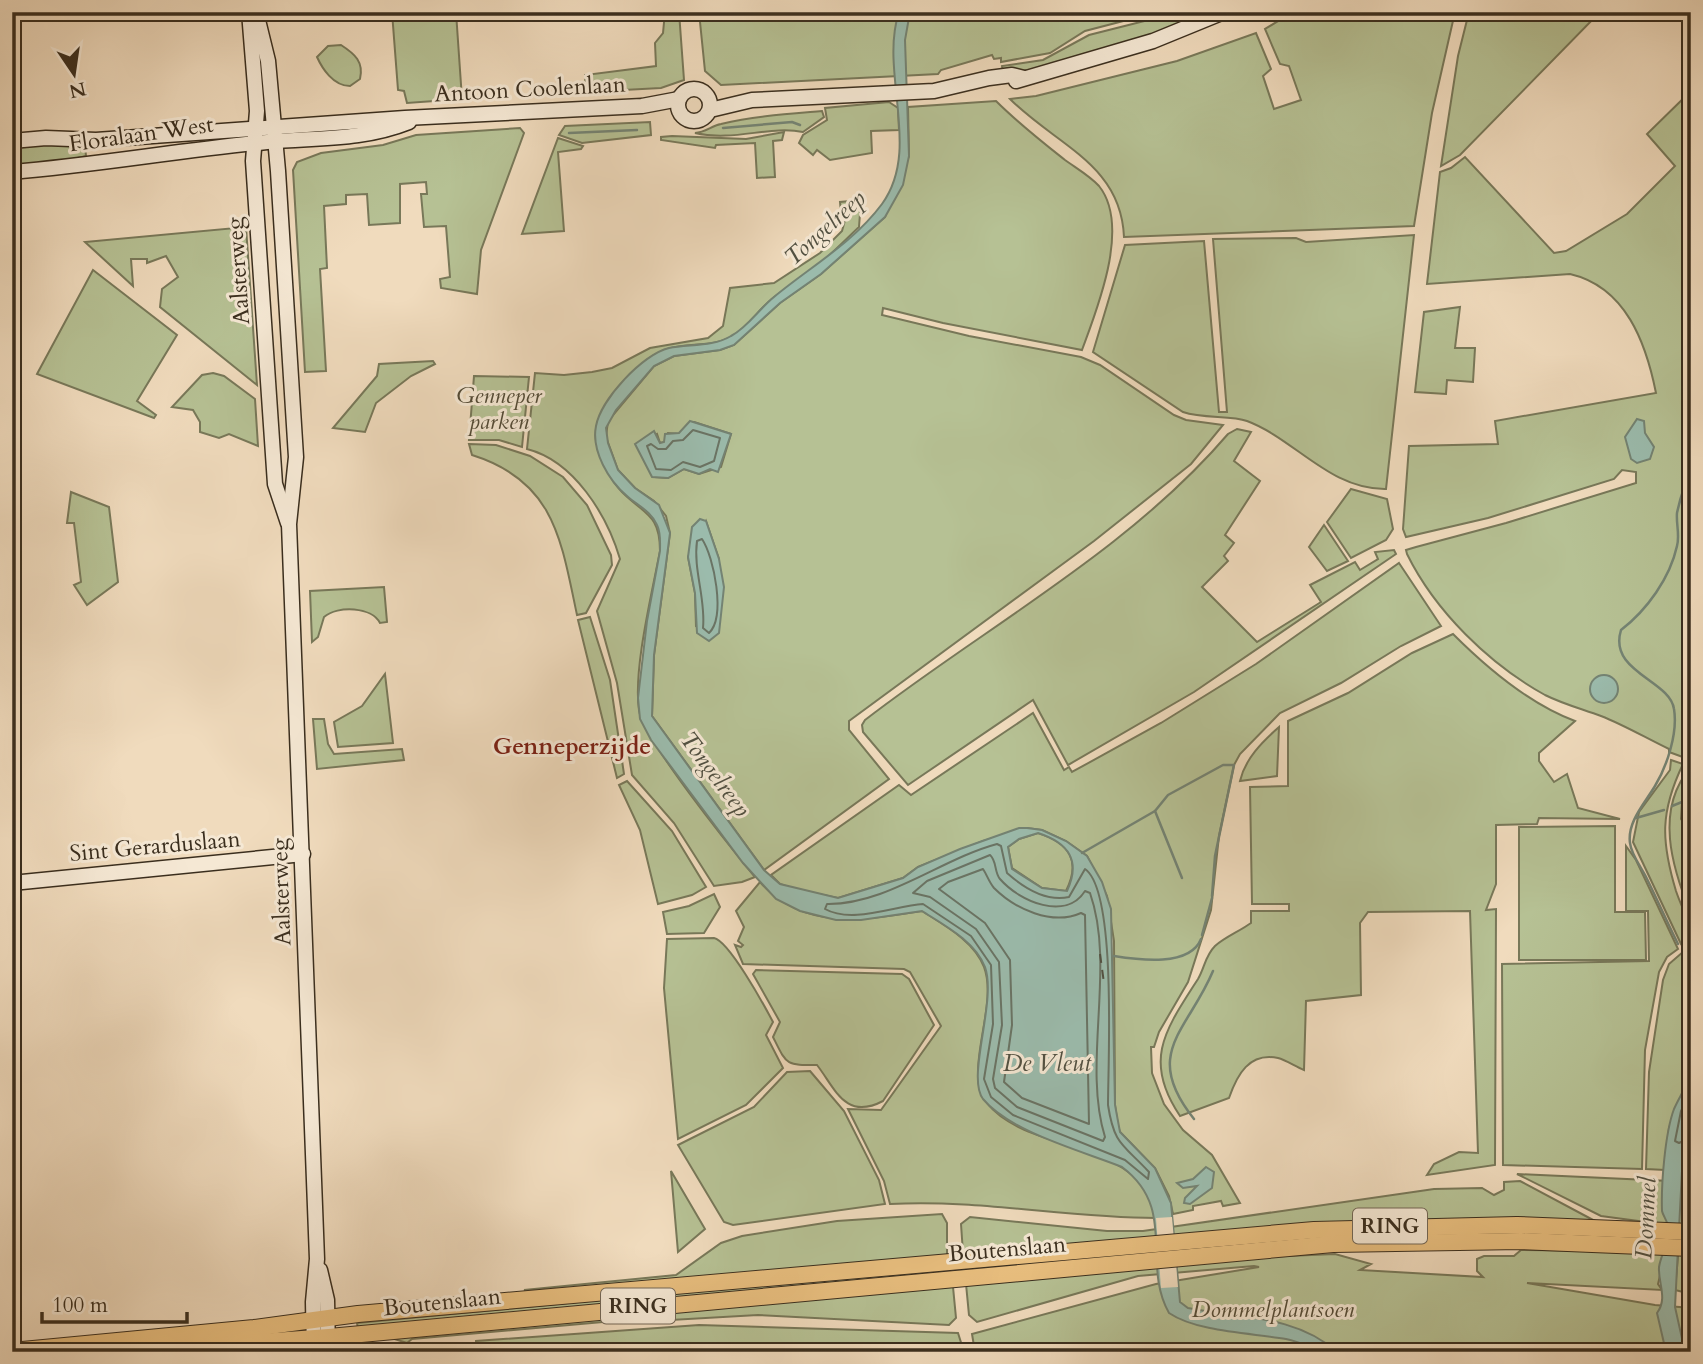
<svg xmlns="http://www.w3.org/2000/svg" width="1703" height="1364" font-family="Cardo,serif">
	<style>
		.green { fill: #b6c194; stroke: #787859; stroke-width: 2; fill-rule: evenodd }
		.water { fill: #9bbbac; stroke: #748373; stroke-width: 2; fill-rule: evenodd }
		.pier { fill: #f0dbbd }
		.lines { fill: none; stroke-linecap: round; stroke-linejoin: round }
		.shore { stroke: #6a7465; stroke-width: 2 }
		.stream { stroke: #748373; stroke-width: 2.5 }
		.ferry { stroke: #525142; stroke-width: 2; stroke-dasharray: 9 7; stroke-linecap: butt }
		.secondary-casing { stroke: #3a2e1e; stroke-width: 17 }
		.primary-casing { stroke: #3a2e1e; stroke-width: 18 }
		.secondary { stroke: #f5e8d4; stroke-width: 14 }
		.primary { stroke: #e8be7e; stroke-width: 16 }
		.labels { text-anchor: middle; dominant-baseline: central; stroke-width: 6; stroke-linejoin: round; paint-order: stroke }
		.shield { fill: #f5e8d4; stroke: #726655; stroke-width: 2 }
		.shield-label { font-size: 21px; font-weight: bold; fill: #3a2e1e }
		.street-label { font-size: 23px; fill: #3a2e1e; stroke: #f5e8d4 }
		.park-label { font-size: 23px; font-style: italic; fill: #534b36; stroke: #f5e8d4 }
		.water-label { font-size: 24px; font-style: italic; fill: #525142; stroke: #f5e8d4 }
		.neighbourhood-label { font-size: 24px; font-weight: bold; fill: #7a1f14; stroke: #f5e8d4 }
	</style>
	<rect width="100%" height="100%" fill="#f0dbbd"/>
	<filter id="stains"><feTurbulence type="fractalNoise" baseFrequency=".00286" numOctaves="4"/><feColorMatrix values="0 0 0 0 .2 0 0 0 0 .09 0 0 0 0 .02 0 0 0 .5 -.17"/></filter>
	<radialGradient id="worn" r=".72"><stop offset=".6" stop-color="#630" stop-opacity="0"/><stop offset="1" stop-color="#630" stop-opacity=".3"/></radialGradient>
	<g class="green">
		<polygon points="392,12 456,12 462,99 407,103 404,91 398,90"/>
		<polygon points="665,12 679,12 684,80 661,88 586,92 585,75 656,66 655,43 663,33"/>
		<polygon points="699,12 1158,12 1085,31 1050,53 1001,62 1001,58 994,59 992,55 941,70 938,74 721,85 705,71"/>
		<path d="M1180 12H1210C1152 36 1065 70 1003 73L1002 66 1043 60 1089 35Z"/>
		<path d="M1293 12H1455L1432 113 1414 226 1124 237C1121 164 1057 146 1010 99L1036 96 1177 61 1256 33 1271 69 1263 76 1274 109 1301 100 1289 66 1280 64 1265 29Z"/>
		<polygon points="1469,12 1600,12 1460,155 1441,166 1458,56"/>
		<path d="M341 45C355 54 364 62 360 79L350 86C333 86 322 68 317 57L328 46Z"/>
		<path d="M1691 91V760L1669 752V749C1646 738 1624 725 1601 716 1582 709 1563 704 1545 695 1489 664 1435 611 1407 554L1406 550 1416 547 1506 523 1636 483V472L1622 470 1614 479 1488 518 1406 537 1403 529 1409 446 1498 444 1495 421 1656 393C1646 343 1626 287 1570 274L1427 284 1440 172 1451 168 1465 157 1554 253 1566 251 1627 214 1675 166 1647 134Z"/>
		<path d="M996 101C1018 123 1041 141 1065 160 1076 168 1090 176 1099 186 1131 226 1097 309 1082 350L943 323 883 308 882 315 969 336 1081 357 1100 365 1174 415 1186 420 1223 425 1191 464 1094 541 849 721V730L889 779 764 870 652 716 654 655 670 533 666 516 654 501 635 488 618 470 606 437 608 421 654 366 674 356 720 350 734 345 780 303 821 274 885 217 909 156 908 107ZM694 422 731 434 721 467 699 474 684 469 668 478 655 477 636 444 657 434 660 443 665 442 668 433 679 434ZM706 521 719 559 696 627 695 593 688 557Z"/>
		<polygon points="889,102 898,108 899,130 871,131 872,153 830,160 817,150 813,155 799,143 803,135 827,120 825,108"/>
		<path d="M822 111 824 117 803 132C770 125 734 142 695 133 706 132 711 126 721 124 755 116 787 114 822 111Z"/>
		<polygon points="650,122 651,135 582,143 559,135 565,126"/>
		<polygon points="520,128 524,133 481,250 477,294 441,288 440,279 450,277 446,226 424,227 421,194 427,194 426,182 400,184 400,223 369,225 367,194 346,195 346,204 324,206 327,268 320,269 326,371 305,372 293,170 297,162 321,153 383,145 416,135"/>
		<polygon points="784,132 782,140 773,141 775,177 757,178 755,143 716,145 715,148 661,140 661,137 672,136 746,139"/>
		<polygon points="558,138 583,146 581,149 558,152 564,231 522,234"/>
		<polygon points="45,142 85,146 86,156 53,164 12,164 12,146"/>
		<path d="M861 200 859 227C844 241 829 257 812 270 800 280 785 288 773 298 759 309 749 325 734 335 714 348 689 342 667 349 639 358 590 409 596 441 599 457 611 481 622 492 645 515 660 514 660 551 652 593 633 670 639 710 643 739 732 849 755 877L742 882 714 886 674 823 632 775 617 683 597 611 620 559C607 515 574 461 527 449L535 373 564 375 592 372 612 368 650 348 708 338 723 326 730 288 774 283 820 253 842 231 847 213H841L840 202Z"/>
		<polygon points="246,227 257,385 160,307 162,289 178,277 166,256 147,263 147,259 131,259 133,286 85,242"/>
		<path d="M1414 235 1386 489C1330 490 1295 439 1247 421 1231 415 1203 419 1183 412L1093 352 1125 245 1204 241 1219 412H1227L1213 239 1296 238 1306 242Z"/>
		<polygon points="93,270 177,335 137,401 156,415 154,418 37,374"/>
		<polygon points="1460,307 1455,348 1475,348 1473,382 1447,380 1446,394 1415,392 1424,312"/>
		<polygon points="433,361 435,364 411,376 376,403 365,432 333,428 377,376 379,364"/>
		<polygon points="213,373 224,376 255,399 258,446 229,434 219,438 200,432 200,422 193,410 172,407 202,375"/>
		<polygon points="474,376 529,377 522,447 499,440 469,440"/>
		<path d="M1237 429 1251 432 1234 461 1260 481 1225 535 1234 543 1224 556 1228 561 1202 587 1257 642 1321 602 1310 585 1355 562 1360 570 1378 559 1375 552 1394 550 1396 554 1194 692 1068 765 1033 700 908 785 863 732 862 725 865 720C985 627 1128 551 1228 434Z"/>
		<path d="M469 444 496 445 530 456 563 477 587 505 611 555 612 565 586 613 577 615C561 540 555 481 472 455Z"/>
		<polygon points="1351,489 1387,499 1393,529 1386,540 1351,558 1327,522"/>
		<polygon points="71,492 109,507 118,582 87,605 74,585 81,582 74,523 67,523"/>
		<polygon points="1324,525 1348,561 1327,571 1309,547"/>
		<polygon points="1399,563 1441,626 1401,646 1341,683 1280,713 1240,754 1234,765 1219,836 1211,910 1188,982 1159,1032 1154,1047 1151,1047 1152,1073 1164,1104 1183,1130 1212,1155 1240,1203 1223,1206 1221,1201 1193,1206 1193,1210 1173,1214 1169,1196 1155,1168 1120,1132 1118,1126 1115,1105 1114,941 1107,896 1087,856 1066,841 1042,830 1027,828 983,841 918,867 903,878 838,898 794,889 780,884 771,875 899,785 911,795 1033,713 1064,770 1069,767 1072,772 1161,723 1256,664"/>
		<path d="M384 587 387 622 380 623C372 607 338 605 324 617L318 637 312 642 310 591Z"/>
		<polygon points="590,617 610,680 624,774 617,778 578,620"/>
		<path d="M1453 634C1488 669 1529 704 1575 721L1539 753V761L1554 782 1567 774 1578 808 1620 819 1539 818 1537 824 1496 825V884L1486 910 1496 909 1495 1165 1427 1175 1434 1164 1459 1152 1478 1153 1470 911 1368 912 1360 923 1361 995 1306 1001 1304 1070C1296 1067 1286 1060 1278 1058 1249 1052 1237 1075 1229 1098L1180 1116C1142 1060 1166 1029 1198 979 1205 967 1205 956 1215 946 1225 937 1240 931 1251 923V911H1289V904H1252L1250 787 1288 786V721L1348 693 1412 653Z"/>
		<polygon points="385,674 393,743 338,747 334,722 362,706"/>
		<polygon points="313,719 324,719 328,744 334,754 402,749 404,760 317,769"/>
		<path d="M1279 727 1277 776 1240 781C1245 759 1262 742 1279 727Z"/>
		<path d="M1671 760 1683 764C1660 812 1661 841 1676 891 1681 906 1688 918 1691 933L1689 939 1681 944 1633 842 1639 812 1670 770Z"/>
		<path d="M1691 767V787L1682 802 1681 819 1689 831 1691 914C1672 868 1654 809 1691 767Z"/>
		<polygon points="627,781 672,831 706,887 692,895 658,904 640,830 619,785"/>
		<polygon points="1615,826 1615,912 1645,912 1646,960 1519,960 1519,827"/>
		<path d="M1038 833C1070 843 1081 861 1066 891L1042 888 1012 868 1008 847 1019 839Z"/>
		<polygon points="1626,846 1636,860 1678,949 1667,957 1659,972 1645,1050 1642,1169 1503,1165 1502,964 1649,961 1648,911 1626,911"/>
		<path d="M760 882C803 931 865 920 922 911 944 925 974 941 984 967 999 1007 962 1071 987 1103 1027 1155 1145 1138 1156 1218 1066 1218 979 1199 890 1204L884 1181 848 1109 881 1110 941 1026 910 972 904 969 743 964 735 945 741 947 743 945 738 941 744 927 736 911Z"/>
		<polygon points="714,894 720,907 704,933 667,934 663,912 689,906"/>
		<path d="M714 938C729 941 764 1005 773 1022L766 1035 783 1068 746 1105 678 1139 664 988 667 939Z"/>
		<polygon points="1691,945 1686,955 1691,955 1690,1075 1669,1128 1665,1170 1646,1169 1649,1072 1663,980 1669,964"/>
		<path d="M756 970 902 974 909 979 934 1025 883 1101C845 1121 835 1088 817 1065 785 1065 787 1065 773 1037L780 1022 753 974Z"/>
		<polygon points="810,1071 844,1111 879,1180 885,1204 733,1225 724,1222 678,1145 754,1107 787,1072"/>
		<polygon points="671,1171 705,1229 678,1252"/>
		<polygon points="1517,1174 1691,1182 1691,1228 1601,1216"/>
		<polygon points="1520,1181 1595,1221 1433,1221 555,1294 524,1290 676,1275 721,1243 742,1236 837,1221 942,1214 947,1223 947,1255 963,1253 961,1224 970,1217 1107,1231 1143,1231 1434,1189 1482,1188 1494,1195 1504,1190 1504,1182"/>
		<polygon points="1433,1230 1691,1237 1691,1243 1479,1236 358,1329 357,1323 1233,1240"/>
		<polygon points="1521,1250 1691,1252 1691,1294 1675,1290 1678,1256 1665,1254 1658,1284 1662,1290 1527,1283 1655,1305 1691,1308 1691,1352 975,1352 972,1334 1156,1284 1259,1267 1254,1266 1138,1276 977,1322 969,1315 966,1284 950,1286 953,1287 956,1318 949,1325 758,1315 671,1320 670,1316 412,1339 407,1343 388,1337 1261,1257 1335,1254 1371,1264 1360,1270 1483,1277 1477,1271 1477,1259 1484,1256 1514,1256"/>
		<polygon points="699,1325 958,1333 964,1352 476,1352 476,1341"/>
	</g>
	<g class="water">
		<path d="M899 12H910L905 40 909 156 903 185 885 217 821 274 780 303 734 345 720 350 674 356 654 366 616 410 606 428 608 443 618 470 635 488 659 505 670 533 654 655 652 716 764 870 780 884 838 898 903 878 918 867 960 849 1019 828H1027L1042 830 1066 841 1087 856 1102 882 1111 909 1115 1105 1120 1132 1155 1168 1171 1203 1180 1302 1188 1308C1239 1318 1296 1315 1337 1352 1315 1352 1306 1343 1286 1339 1252 1333 1197 1332 1169 1313 1141 1264 1178 1209 1122 1167 1082 1151 1010 1132 983 1099 966 1077 997 1001 985 967 975 941 944 925 922 911L861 920H836L800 911 776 899 743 863 651 740 640 719 638 698 647 621 660 551C660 542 661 533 657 525 651 511 638 506 627 496 609 481 591 451 596 426 601 399 643 354 669 348 689 344 713 347 731 336 748 327 759 309 774 297 810 267 853 243 882 204 922 149 879 72 899 12ZM1038 833C1069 843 1081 861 1067 891L1042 888 1012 869 1008 847 1019 839Z"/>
		<polygon points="1637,419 1644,421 1645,433 1654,447 1650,459 1637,463 1631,459 1625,437"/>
		<polygon points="690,421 731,434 718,472 710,469 699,474 684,469 668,478 652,477 635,444 654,431 660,443 664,442 665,434 679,433"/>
		<polygon points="700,519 706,521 719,559 724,587 719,633 709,641 697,633 695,593 688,557 692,527"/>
		<circle cx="1604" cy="689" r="14"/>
		<path d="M1691 1069V1129L1682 1171 1675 1307 1685 1352H1666L1657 1313C1668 1298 1658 1284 1659 1267 1661 1253 1671 1241 1668 1226 1667 1220 1663 1216 1662 1211 1661 1185 1665 1133 1674 1109 1680 1095 1689 1084 1691 1069Z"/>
		<polygon points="1206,1167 1214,1172 1212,1188 1190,1204 1184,1203 1185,1198 1197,1186 1183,1188 1177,1183 1193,1179"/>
	</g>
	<polygon class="pier" points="1172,1217 1178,1287 1161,1288 1156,1218"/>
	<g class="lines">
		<g class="shore">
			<polygon points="693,430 720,438 714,461 700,467 683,462 671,470 656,469 647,446 651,444 658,449 666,449 673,441 683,440"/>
			<path d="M702 539C714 557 726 617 709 633L703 628C706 599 693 570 697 541Z"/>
			<path d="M997 844 1001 846 1007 873C1024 888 1046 902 1069 897L1085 869C1117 891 1108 1063 1108 1105 1114 1145 1123 1144 1149 1172L1148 1179 1125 1160 1013 1115 991 1097 984 1079 993 1024 991 965 971 936 923 904C894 906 852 924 825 909L827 904C886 905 941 859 997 844Z"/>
			<path d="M990 855C997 861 994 872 1000 879 1020 902 1066 921 1085 891L1090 893C1116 967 1082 1063 1105 1137L1103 1141 1017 1107 995 1088 993 1079 1002 1025 999 962 976 929 930 897 913 893 927 881Z"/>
			<path d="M983 869C987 875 989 882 994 888 1015 909 1052 926 1081 913L1085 915 1089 1124 1022 1098 1004 1082 1012 1025 1010 960 985 923 939 889 948 882Z"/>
			<polyline points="1691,1093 1681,1111 1675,1141 1679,1143 1691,1137"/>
		</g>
		<g class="stream">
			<polyline points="723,128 792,122 800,125"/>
			<polyline points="569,133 637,130"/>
			<polyline points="1672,806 1682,802"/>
			<polyline points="1155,811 1182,878"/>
			<polyline points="1636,818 1664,810"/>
			<polyline points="1082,853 1155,811 1168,795 1223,765 1234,765 1215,856 1212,896"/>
			<polyline points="1202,935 1212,898"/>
			<path d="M1678 944C1667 922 1657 899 1646 877 1641 867 1631 854 1630 843 1627 822 1645 803 1655 786 1667 766 1678 733 1674 709 1670 680 1608 672 1621 630 1647 610 1670 578 1677 546 1680 535 1676 524 1677 513 1680 499 1684 485 1691 473"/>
			<path d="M1114 956C1139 960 1190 967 1201 939"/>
			<path d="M1194 1119C1141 1053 1188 1031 1213 971"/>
		</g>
		<polyline class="ferry" points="1100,954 1104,983"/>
		<g class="secondary-casing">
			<g id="secondary">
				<polyline points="249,12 257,111 253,161 275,484 288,523"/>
				<polyline points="256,12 268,61 278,171 296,457 289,524 317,1259 313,1302 314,1352"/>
				<polyline points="1016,81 1153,41 1224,12"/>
				<circle cx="694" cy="105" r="16"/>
				<polyline points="710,110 752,100 934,91 989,78 1012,75 1024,78"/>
				<polyline points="12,141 46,138 96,140 405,118 642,106 679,99"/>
				<path d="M12 172C97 165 181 150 267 142 316 137 361 141 409 122"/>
				<polyline points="12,883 303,854"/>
				<polyline points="320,1270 327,1300 328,1352"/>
			</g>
		</g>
		<g class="primary-casing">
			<g id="primary">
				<polyline points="12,1351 254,1328 358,1314 1314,1230 1517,1225 1691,1232"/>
				<polyline points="129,1352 329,1337 1333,1244 1521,1241 1691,1248"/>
			</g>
		</g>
		<use href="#secondary" class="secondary"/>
		<use href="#primary" class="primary"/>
	</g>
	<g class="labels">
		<g class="shield">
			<rect x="1353" y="1208.5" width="74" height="35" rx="5"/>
			<rect x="601" y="1288.5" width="74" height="35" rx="5"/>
		</g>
		<g class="shield-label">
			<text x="1390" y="1226">RING</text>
			<text x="638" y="1306">RING</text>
		</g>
		<g class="street-label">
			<text transform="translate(530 89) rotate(-3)">Antoon Coolenlaan</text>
			<text transform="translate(141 134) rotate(-8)">Floralaan West</text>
			<text transform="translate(238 271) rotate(-94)">Aalsterweg</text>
			<text transform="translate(155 846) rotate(-5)">Sint Gerarduslaan</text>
			<text transform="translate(281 892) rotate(-92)">Aalsterweg</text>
			<text transform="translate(1007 1249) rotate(-5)">Boutenslaan</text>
			<text transform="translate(442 1302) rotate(-6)">Boutenslaan</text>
		</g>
		<g class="park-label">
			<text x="499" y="395">Genneper<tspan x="499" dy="26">parken</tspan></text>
			<text x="1273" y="1309">Dommelplantsoen</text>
		</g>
		<g class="water-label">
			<text transform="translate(825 228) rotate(-42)">Tongelreep</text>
			<text transform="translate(715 774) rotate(53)">Tongelreep</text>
			<text x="1047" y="1063">De Vleut</text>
			<text transform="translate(1646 1218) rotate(-87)">Dommel</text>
		</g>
		<g class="neighbourhood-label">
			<text x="572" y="746">Genneperzijde</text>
		</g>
	</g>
	<rect width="1703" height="1364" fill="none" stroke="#f0dbbd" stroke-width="42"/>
	<rect x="14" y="14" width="1675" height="1336" fill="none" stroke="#3a2e1e" stroke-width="3.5"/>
	<rect x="21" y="21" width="1661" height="1322" fill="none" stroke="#3a2e1e" stroke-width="2"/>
	<g transform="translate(74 74) rotate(167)" stroke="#f5e8d4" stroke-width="5" paint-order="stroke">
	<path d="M0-5L12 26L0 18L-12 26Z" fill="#3a2e1e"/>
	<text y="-10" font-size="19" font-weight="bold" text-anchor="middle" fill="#3a2e1e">N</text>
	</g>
	<path d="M42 1312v10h145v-10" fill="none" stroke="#3a2e1e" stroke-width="3.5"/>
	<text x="52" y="1312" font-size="21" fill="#3a2e1e" stroke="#f5e8d4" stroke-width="5" paint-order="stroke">100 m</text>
	<rect width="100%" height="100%" filter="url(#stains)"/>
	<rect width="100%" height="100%" fill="url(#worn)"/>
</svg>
